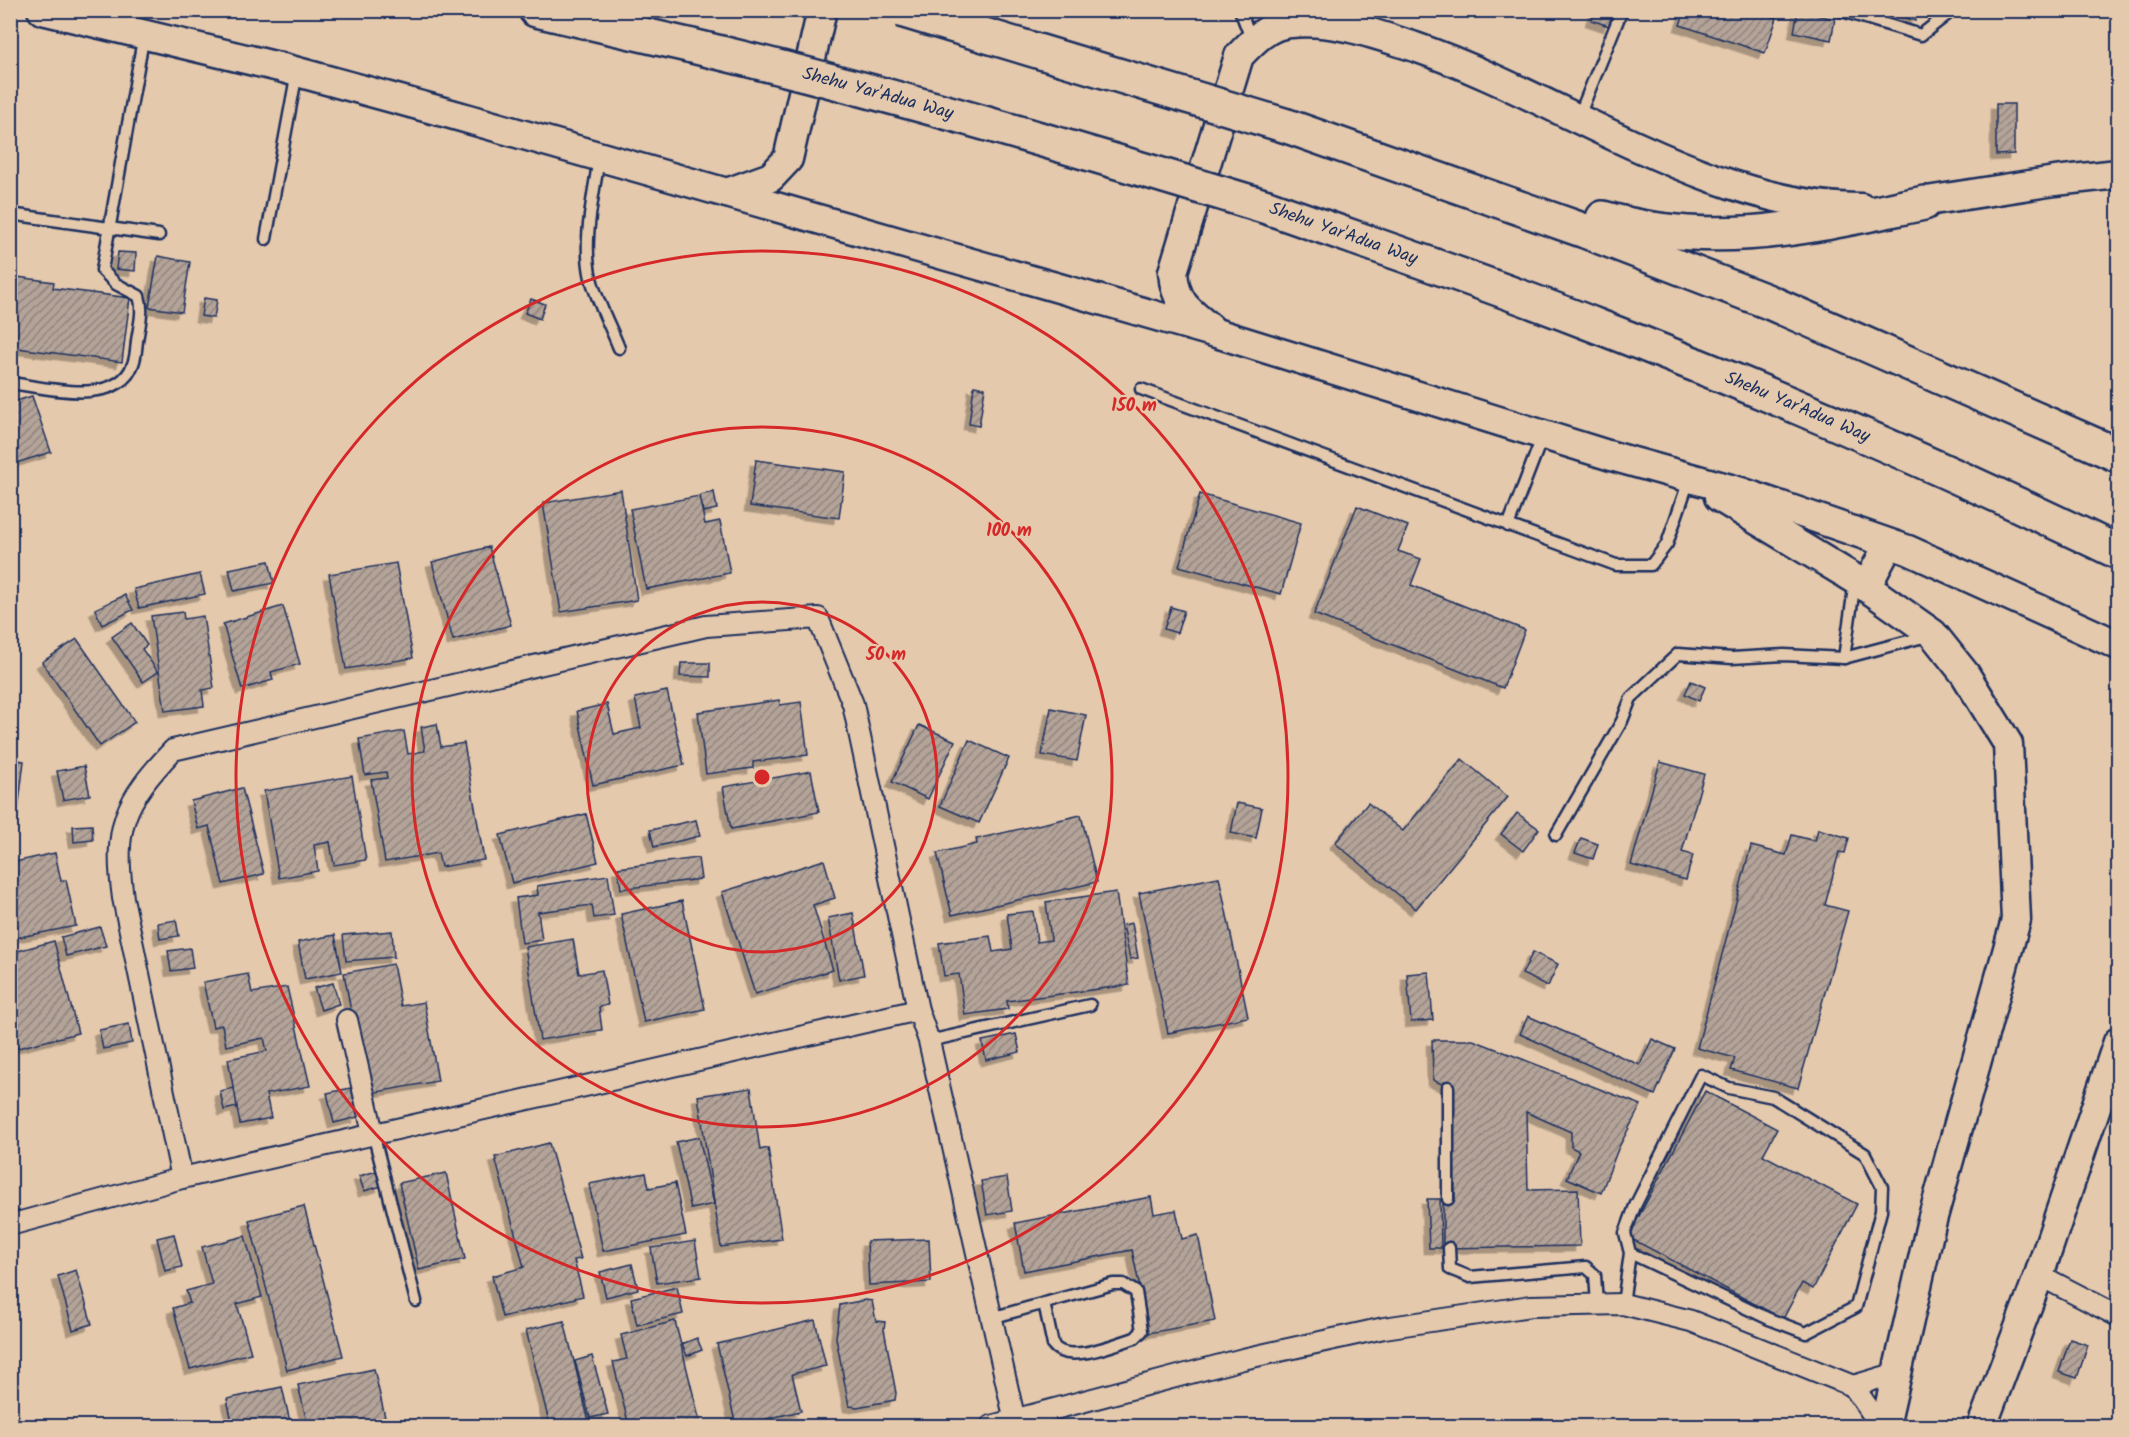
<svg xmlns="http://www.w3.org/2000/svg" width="2129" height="1437" font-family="Kalam,sans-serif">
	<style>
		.building { fill: url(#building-hatch); stroke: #1b2f5e; stroke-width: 1.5; filter: url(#shadow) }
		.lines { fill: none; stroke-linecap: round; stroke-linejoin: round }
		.lane-casing { stroke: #1b2f5e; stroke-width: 15 }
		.street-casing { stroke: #1b2f5e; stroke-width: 24 }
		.secondary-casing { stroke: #1b2f5e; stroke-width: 33 }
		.highway-casing { stroke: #1b2f5e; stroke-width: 38 }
		.lane { stroke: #e5c9ac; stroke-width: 10 }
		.street { stroke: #e5c9ac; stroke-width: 20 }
		.secondary { stroke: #e5c9ac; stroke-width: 28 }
		.highway { stroke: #e5c9ac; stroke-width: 33 }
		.highway-bridge-casing { stroke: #1b2f5e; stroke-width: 38; stroke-linecap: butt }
		.highway-bridge { stroke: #e5c9ac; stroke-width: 33 }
		.ring { fill: none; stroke: #d62828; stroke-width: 3 }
		.labels { text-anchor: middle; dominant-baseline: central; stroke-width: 4.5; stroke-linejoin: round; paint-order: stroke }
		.street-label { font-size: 18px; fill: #1b2f5e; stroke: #e5c9ac }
		.centre { fill: #d62828; stroke: #e5c9ac; stroke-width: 3 }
		.ring-label { font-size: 18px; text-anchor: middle; font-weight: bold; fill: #d62828; stroke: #e5c9ac; stroke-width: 4.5; stroke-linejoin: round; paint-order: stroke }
	</style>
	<defs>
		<pattern id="building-hatch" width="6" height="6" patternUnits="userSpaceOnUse" patternTransform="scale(1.5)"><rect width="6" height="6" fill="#b3a398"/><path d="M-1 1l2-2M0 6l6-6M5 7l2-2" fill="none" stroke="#91857f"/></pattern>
		<filter id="shadow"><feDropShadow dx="-5.5" dy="5.5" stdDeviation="0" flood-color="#0004"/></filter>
	</defs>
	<rect width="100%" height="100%" fill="#e5c9ac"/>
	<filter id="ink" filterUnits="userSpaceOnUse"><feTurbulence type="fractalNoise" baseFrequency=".0167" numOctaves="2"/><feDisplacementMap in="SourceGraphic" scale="12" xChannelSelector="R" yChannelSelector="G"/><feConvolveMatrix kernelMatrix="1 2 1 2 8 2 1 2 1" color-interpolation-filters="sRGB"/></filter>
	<g filter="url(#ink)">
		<g class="building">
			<polygon points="1594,10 1613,11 1609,26 1591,20"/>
			<polygon points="1685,10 1754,10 1777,18 1765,53 1680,25"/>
			<polygon points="1879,10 1918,10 1915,21"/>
			<polygon points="1798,11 1835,19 1831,40 1794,32"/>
			<polygon points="1996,104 2014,104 2014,154 1996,155"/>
			<polygon points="118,252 136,253 135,271 116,269"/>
			<polygon points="158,256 190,262 182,312 149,307"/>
			<polygon points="10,276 54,282 53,288 130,298 122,362 10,347"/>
			<polygon points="204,298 217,300 214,318 201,316"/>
			<polygon points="531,299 545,304 540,319 525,313"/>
			<polygon points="974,386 985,388 979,426 969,424"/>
			<polygon points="32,396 51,452 10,465 10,403"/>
			<polygon points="756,460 845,472 839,518 750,506"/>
			<polygon points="621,490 637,600 561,612 543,503"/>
			<polygon points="714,492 717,509 703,512 700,495"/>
			<polygon points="1200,494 1301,523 1281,594 1179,566"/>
			<polygon points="699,496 705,524 720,521 730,573 646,589 630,509"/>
			<polygon points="1357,506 1408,526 1398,551 1421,559 1411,585 1525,630 1503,688 1314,614"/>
			<polygon points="489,547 511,625 453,640 432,562"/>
			<polygon points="269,561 274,583 234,591 229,569"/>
			<polygon points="396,563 413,658 346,669 329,574"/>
			<polygon points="200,574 205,594 139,608 134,589"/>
			<polygon points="125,595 133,610 102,625 95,609"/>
			<polygon points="283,606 300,664 271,672 273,680 242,689 223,624"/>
			<polygon points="1171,607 1184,611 1177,633 1164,629"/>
			<polygon points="183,612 184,619 203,616 214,688 202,690 204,706 165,711 151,616"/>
			<polygon points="132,623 147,645 142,649 158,672 143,682 112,637"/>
			<polygon points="77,639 135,722 100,746 42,662"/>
			<polygon points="681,663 710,663 710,677 680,676"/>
			<polygon points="1691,681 1705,687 1699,701 1685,694"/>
			<polygon points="667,691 684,765 593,785 577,711 607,704 614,734 641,728 635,698"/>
			<polygon points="779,700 780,705 801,702 808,755 753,762 753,768 706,774 698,712"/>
			<polygon points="1051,708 1086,715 1077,761 1042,755"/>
			<polygon points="437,724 441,747 464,743 484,860 441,867 438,853 385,862 371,780 387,778 386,772 365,775 359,739 404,731 408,754 425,751 421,727"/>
			<polygon points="919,725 955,741 928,799 892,782"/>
			<polygon points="969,740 1009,758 979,823 940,806"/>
			<polygon points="10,759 24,761 15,836 10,835"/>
			<polygon points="1462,759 1508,797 1416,909 1335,843 1368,803 1403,831"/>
			<polygon points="1660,762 1704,774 1682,852 1693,855 1686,880 1631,865"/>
			<polygon points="84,766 90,795 63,800 57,771"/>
			<polygon points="811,771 819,812 731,829 723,787"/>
			<polygon points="352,776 366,860 334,865 330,842 314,845 318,871 279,878 264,791"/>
			<polygon points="242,788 264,874 223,884 209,826 198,829 191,801"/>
			<polygon points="1237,803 1262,808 1256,838 1231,833"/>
			<polygon points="1517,813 1539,829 1523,851 1501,834"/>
			<polygon points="586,814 598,862 512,883 500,835"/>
			<polygon points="1081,815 1097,882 952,915 937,853 977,844 976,839"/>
			<polygon points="696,820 700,836 654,847 650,830"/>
			<polygon points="92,825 93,840 74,842 73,826"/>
			<polygon points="1818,829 1849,838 1845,853 1839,852 1825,905 1848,911 1798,1088 1731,1070 1735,1058 1697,1048 1751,846 1786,855 1792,835 1815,841"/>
			<polygon points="1581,838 1598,844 1593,859 1575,853"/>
			<polygon points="55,853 61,881 66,880 76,926 10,939 10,863"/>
			<polygon points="698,858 701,879 621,889 618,868"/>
			<polygon points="824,860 835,898 813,905 833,970 755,994 722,892"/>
			<polygon points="608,875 614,915 594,918 592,905 538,912 542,940 522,943 516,898 538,895 537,886"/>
			<polygon points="1219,877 1248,1017 1168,1033 1139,893"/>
			<polygon points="1116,892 1129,985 1007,1001 1008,1009 965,1015 959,974 944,976 939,943 990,936 993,952 1012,949 1007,914 1033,911 1037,942 1051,940 1046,902"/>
			<polygon points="682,901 705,1009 644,1022 621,914"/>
			<polygon points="853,913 864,975 839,980 828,918"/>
			<polygon points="176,920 179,936 160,939 158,923"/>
			<polygon points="1132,923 1138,958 1130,959 1123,925"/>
			<polygon points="100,927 106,946 66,956 61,937"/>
			<polygon points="392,931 394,957 346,961 343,935"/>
			<polygon points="335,935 342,972 305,979 298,942"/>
			<polygon points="573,939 579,974 602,970 608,1005 599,1007 602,1030 540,1040 525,947"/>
			<polygon points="54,941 78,1033 10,1050 10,953"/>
			<polygon points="190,948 193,968 171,971 168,951"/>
			<polygon points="1533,952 1558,964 1548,986 1522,974"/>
			<polygon points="393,964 401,1006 424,1002 438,1081 366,1094 344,973"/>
			<polygon points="1429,972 1433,1020 1411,1022 1407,974"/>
			<polygon points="248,974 252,993 287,987 310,1086 266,1094 271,1118 240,1124 228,1059 267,1051 264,1038 226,1046 222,1025 213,1027 203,982"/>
			<polygon points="333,983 339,1004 321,1010 314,988"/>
			<polygon points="1528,1016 1640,1065 1652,1039 1675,1049 1655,1095 1520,1034"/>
			<polygon points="129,1024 132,1043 103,1049 99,1030"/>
			<polygon points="1016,1034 1020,1052 986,1060 982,1041"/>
			<polygon points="1432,1040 1473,1040 1641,1105 1618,1149 1601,1193 1567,1178 1579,1151 1571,1147 1571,1132 1526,1112 1528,1190 1578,1189 1580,1246 1443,1248 1443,1200 1455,1199 1453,1089 1433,1080"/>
			<polygon points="234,1088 237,1107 224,1110 220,1091"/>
			<polygon points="351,1088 358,1117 334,1123 327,1093"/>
			<polygon points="751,1088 760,1150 768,1148 782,1239 721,1247 698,1096"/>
			<polygon points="1705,1091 1777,1129 1763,1155 1857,1204 1813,1289 1802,1283 1783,1319 1628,1237"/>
			<polygon points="699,1137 714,1204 691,1209 676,1142"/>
			<polygon points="549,1143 581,1259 574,1260 583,1296 502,1317 492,1276 524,1267 495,1157"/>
			<polygon points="377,1171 382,1186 364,1191 359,1176"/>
			<polygon points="446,1173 465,1259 419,1270 399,1183"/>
			<polygon points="646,1173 649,1188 675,1183 686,1235 603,1251 589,1184"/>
			<polygon points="1007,1177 1012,1211 987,1215 981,1181"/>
			<polygon points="1151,1197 1154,1214 1176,1210 1182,1239 1198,1235 1215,1321 1149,1333 1132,1250 1024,1271 1015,1223"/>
			<polygon points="1427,1199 1440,1199 1441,1248 1429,1248"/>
			<polygon points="304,1206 343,1356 287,1370 249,1220"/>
			<polygon points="174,1234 182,1267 165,1271 157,1238"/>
			<polygon points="245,1236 262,1297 237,1304 251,1353 190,1369 173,1308 190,1303 186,1291 212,1284 202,1247"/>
			<polygon points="929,1239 931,1282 869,1285 867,1241"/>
			<polygon points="695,1241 701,1277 657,1283 651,1248"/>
			<polygon points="632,1264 638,1289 606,1297 600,1272"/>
			<polygon points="76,1270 92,1324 73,1330 58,1276"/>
			<polygon points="677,1287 683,1314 637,1325 631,1298"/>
			<polygon points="865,1300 872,1301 876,1321 885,1322 884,1329 896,1393 895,1400 857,1407 849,1406 836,1338 840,1305"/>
			<polygon points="815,1320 826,1366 792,1374 801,1411 736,1426 717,1344"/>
			<polygon points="564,1321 590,1426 550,1426 526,1330"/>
			<polygon points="675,1321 701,1426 629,1426 613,1362 627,1359 621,1335"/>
			<polygon points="697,1338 702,1350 687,1356 682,1344"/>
			<polygon points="2070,1339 2088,1345 2077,1378 2059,1372"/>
			<polygon points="592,1356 608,1414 590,1418 575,1361"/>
			<polygon points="374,1369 387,1426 308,1426 298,1385"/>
			<polygon points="282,1387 291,1426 233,1426 227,1399"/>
			<polygon points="174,1419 175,1426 129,1426"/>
		</g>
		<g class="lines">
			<g class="lane-casing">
				<g id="lane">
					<polyline points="1240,10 1252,41"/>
					<polyline points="1839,10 1921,35 1953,10"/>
					<polyline points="1579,116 1622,10"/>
					<path d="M599 157C594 195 582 240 591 278 597 302 610 325 619 348"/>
					<polyline points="10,214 159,235"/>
					<polyline points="266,239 297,72"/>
					<path d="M10 383C44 387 118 408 133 364 136 357 136 349 137 341 139 326 144 311 139 296L116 284 102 270 144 34"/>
					<polyline points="1141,389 1616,565 1651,565 1667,544 1689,480"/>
					<polyline points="1508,526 1543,435"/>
					<polyline points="1844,658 1855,581"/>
					<polyline points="1556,835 1622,721 1631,698 1678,654 1732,658 1784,655 1844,658 1927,636"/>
					<polyline points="929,1041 1090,1005"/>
					<polyline points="1448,1087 1448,1199"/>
					<polyline points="373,1133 416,1301"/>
					<polyline points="1449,1248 1450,1269 1470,1277 1586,1267 1595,1275 1597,1304"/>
					<polyline points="1623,1304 1630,1253 1625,1233 1635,1206 1701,1075 1729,1088 1773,1097 1865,1154 1882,1187 1881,1211 1856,1307 1806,1333 1769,1319 1630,1253"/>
					<path d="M991 1318 1113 1284H1123L1136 1292 1142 1331 1135 1338C1115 1344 1067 1365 1053 1345L1044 1303"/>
				</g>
			</g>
			<g class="street-casing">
				<g id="street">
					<polyline points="347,1020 373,1133"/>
					<path d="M182 1178 123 898C113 826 124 802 173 750L706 626 818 618 853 704 918 1010 929 1041 1015 1421"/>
					<polyline points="10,1225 182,1178 918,1010"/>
					<polyline points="2039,1275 2118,1316"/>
					<polyline points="1853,1386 1900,1372"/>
					<polyline points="991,1426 1243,1359 1384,1328 1531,1306 1623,1304 1691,1321 1853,1386 1881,1426"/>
				</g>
			</g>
			<g class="secondary-casing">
				<g id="secondary">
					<polyline points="42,10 283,68 451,114 1216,333 1608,455 1741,492 1908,550 2118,645"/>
					<polyline points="727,193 771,177 788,159 822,10"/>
					<polyline points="1901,205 2055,181 2118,174"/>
					<path d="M1210 328C1187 310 1175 302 1173 272L1239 56C1253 41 1269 24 1291 23 1334 19 1375 34 1415 47 1556 95 1711 208 1861 208"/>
					<polyline points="1719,497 1855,579 1933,634 1965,674 2008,744 2016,920 1931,1224 1885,1426"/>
					<polyline points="1866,587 1889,544"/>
					<polyline points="1982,1426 2039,1275 2118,1042"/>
				</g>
			</g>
			<g class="highway-casing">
				<g id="highway">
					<polyline points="536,10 692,46"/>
					<polyline points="1287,126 1585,231 1769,302 2118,455"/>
					<path id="s1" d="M1267 207C1377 246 1488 283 1597 326 1774 394 1948 470 2118 552"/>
					<path d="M1603 218C1717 251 1811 226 1924 203"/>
				</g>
			</g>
			<use href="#lane" class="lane"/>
			<use href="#street" class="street"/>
			<use href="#secondary" class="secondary"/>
			<use href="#highway" class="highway"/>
			<g class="highway-bridge-casing">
				<g id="highway-bridge">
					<polyline points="901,10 1287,126"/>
					<path id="s2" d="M692 46C886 92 1076 149 1267 207"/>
				</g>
			</g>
			<use href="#highway-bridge" class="highway-bridge"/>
		</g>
	</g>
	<g class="ring">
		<circle cx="762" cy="777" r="175"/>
		<circle cx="762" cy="777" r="350"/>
		<circle cx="762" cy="777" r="526"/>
	</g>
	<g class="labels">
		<g class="street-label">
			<text stroke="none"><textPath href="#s2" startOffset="192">Shehu Yar'Adua Way</textPath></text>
			<text stroke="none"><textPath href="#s1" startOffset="81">Shehu Yar'Adua Way</textPath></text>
			<text stroke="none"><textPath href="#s1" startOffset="567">Shehu Yar'Adua Way</textPath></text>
		</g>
	</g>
	<circle cx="762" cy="777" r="9" class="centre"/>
	<g class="ring-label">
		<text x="1134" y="411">150 m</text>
		<text x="1009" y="536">100 m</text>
		<text x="886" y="660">50 m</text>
	</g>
	<rect width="2129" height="1437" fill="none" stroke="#e5c9ac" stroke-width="36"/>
	<rect x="18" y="18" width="2093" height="1401" fill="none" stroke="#1b2f5e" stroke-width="2" filter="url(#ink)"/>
</svg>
